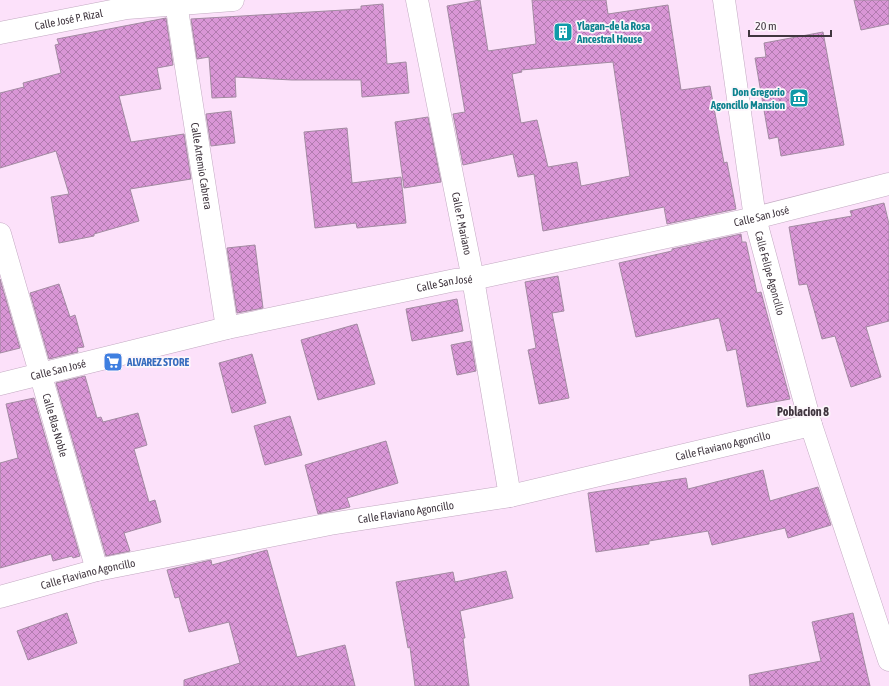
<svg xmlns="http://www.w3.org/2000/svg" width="889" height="686" font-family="'Asap Condensed',sans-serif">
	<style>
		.building { fill: url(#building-cross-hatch); stroke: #a38ba2; fill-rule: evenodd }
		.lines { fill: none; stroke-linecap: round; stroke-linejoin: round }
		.street-casing { stroke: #c2a9c1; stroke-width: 23 }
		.secondary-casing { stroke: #c2a9c1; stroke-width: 23 }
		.street { stroke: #fff; stroke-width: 22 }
		.secondary { stroke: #fff; stroke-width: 22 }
		.labels { text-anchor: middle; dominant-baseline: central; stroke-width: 3.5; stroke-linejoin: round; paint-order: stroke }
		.street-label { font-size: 11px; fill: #40363f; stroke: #fcf6fb }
		.culture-label { font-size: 11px; font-weight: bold; fill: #0d838f; stroke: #fcf6fb; text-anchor: start }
		.shop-label { font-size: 11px; font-weight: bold; fill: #366cbe; stroke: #fcf6fb; text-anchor: start }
		.neighbourhood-label { font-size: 12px; font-weight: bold; fill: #40363f; stroke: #fcf6fb }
	</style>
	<defs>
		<pattern id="building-cross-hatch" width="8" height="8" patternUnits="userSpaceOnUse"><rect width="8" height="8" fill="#d996d6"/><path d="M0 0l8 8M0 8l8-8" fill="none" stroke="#b17baf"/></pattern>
	</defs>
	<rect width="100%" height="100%" fill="#fce1fa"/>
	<g class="building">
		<path d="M480 0 488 51 536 44 532 0H606L608 14 668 5 681 90 710 86 724 163 727 162 736 209 667 224 664 207 543 231 534 174 518 177 513 154 463 165 453 114 465 112 447 6ZM613 62 630 176 581 186 577 162 548 167 537 120 521 123 512 74 522 72 521 70Z"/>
		<polygon points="854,0 889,0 889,24 861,30"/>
		<polygon points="383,4 387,64 406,62 409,93 362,97 361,80 292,80 235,77 236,97 212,98 209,57 197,59 191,19 361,9 361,6"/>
		<polygon points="166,18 173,65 157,68 161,89 119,96 131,142 184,134 191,179 130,189 139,221 94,234 94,236 59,243 51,197 69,194 56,151 0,168 0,93 24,87 23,83 61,73 55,45 59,44 57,39"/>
		<polygon points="823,32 844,145 781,156 778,137 769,139 755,58 766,57 764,43"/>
		<polygon points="231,111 235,143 211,146 206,114"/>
		<polygon points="428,117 441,182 404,188 395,122"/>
		<polygon points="347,128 352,183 401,177 406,223 357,228 356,223 315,228 304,132"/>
		<polygon points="884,203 889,224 889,321 866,327 881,377 851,387 835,336 822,339 807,284 799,285 789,227 852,216 850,211"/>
		<polygon points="741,234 742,242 746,242 757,293 761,292 790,399 747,407 736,349 727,351 719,318 636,337 619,263 672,251 672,249"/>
		<polygon points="255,245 263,308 237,313 227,248"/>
		<polygon points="558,276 564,311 552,313 569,398 539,404 528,350 536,348 525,282"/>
		<polygon points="0,279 20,348 0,353"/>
		<polygon points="59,284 70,317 75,315 84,347 77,348 78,352 49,359 30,293"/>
		<polygon points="457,299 463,331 412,341 406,309"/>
		<polygon points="357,324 375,384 318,400 301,340"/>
		<polygon points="471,341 476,371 457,375 451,345"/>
		<polygon points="252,354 266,403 232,413 219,363"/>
		<polygon points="85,376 97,418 101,417 103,422 138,413 147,445 134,449 149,502 155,500 161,522 124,533 130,551 106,556 56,383"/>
		<polygon points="34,398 80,556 73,558 72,556 53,561 51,554 0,568 0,463 18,458 6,404"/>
		<polygon points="290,416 302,455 265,465 254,426"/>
		<polygon points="386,441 398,483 347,498 350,507 318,514 305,465"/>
		<polygon points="763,470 770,501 818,487 831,525 788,538 785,528 712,545 708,531 649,541 649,544 596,552 588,493 686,478 688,489"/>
		<polygon points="267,550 297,657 345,645 355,686 184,686 184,680 240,663 229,622 189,632 179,597 175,598 167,570 211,560 212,565"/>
		<polygon points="506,571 513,598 460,611 465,638 463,638 469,686 415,686 410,647 408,648 396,582 453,572 455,582"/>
		<polygon points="67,613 77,643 28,660 17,631"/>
		<polygon points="853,613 870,686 750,686 749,675 821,661 812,622"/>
	</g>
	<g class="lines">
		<g class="street-casing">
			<g id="street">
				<path id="s1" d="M417 0 473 279 510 496"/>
				<path id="s2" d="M176 3 227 328"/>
				<path id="s3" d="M755 218 811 425 889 660"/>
				<path id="s4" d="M0 234 97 570"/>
				<path id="s5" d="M0 597 97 570 330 524 510 496 811 425"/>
			</g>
		</g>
		<g class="secondary-casing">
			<g id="secondary">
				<polyline points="724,0 755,218"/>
				<path id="s6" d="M0 33 127 8 233 0"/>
				<path id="s7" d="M0 384 227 328 455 280 473 279 755 218 889 184"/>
			</g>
		</g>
		<use href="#street" class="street"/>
		<use href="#secondary" class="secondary"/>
	</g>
	<defs>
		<g id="building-square" transform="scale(1)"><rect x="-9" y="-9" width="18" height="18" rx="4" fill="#0f9aa8" stroke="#fcf6fb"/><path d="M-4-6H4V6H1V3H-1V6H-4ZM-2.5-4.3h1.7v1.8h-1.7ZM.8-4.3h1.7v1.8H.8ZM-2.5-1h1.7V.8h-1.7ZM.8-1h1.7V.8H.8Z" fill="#fff"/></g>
		<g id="museum-square" transform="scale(1)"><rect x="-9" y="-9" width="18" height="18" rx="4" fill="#0f9aa8" stroke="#fcf6fb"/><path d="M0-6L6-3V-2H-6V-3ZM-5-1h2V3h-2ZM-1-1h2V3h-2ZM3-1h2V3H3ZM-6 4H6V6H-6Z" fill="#fff"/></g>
		<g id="supermarket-square" transform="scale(1)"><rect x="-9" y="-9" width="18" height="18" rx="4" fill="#3f7fe0" stroke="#fcf6fb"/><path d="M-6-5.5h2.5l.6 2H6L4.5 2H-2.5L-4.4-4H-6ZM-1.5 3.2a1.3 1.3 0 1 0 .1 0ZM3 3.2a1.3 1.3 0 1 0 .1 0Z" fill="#fff"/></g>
	</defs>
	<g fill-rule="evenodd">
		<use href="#building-square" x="563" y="32"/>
		<use href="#museum-square" x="799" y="98"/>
		<use href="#supermarket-square" x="113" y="362"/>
	</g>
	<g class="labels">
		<g class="street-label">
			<text stroke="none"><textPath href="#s6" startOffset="70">Calle José P. Rizal</textPath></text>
			<text stroke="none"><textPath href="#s2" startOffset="165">Calle Artemio Cabrera</textPath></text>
			<text stroke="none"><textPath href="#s7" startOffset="780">Calle San José</textPath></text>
			<text stroke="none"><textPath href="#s1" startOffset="228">Calle P. Mariano</textPath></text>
			<text stroke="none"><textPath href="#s3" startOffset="57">Calle Felipe Agoncillo</textPath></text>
			<text stroke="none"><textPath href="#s7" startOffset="456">Calle San José</textPath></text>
			<text stroke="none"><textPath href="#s7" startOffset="60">Calle San José</textPath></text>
			<text stroke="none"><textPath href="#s4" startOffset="199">Calle Blas Noble</textPath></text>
			<text stroke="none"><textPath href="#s5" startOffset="739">Calle Flaviano Agoncillo</textPath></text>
			<text stroke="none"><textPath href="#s5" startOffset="415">Calle Flaviano Agoncillo</textPath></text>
			<text stroke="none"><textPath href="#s5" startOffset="91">Calle Flaviano Agoncillo</textPath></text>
		</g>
		<g class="culture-label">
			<text x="577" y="26">Ylagan–de la Rosa<tspan x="577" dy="13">Ancestral House</tspan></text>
			<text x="785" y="92" text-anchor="end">Don Gregorio<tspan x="785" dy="13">Agoncillo Mansion</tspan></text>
		</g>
		<g class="shop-label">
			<text x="127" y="362">ALVAREZ STORE</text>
		</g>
		<g class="neighbourhood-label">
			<text x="803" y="412">Poblacion 8</text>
		</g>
	</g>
	<path d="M749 30v6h82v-6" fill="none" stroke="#40363f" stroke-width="2"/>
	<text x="755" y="30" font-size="12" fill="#40363f" stroke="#fcf6fb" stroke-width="3" paint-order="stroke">20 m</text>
</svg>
